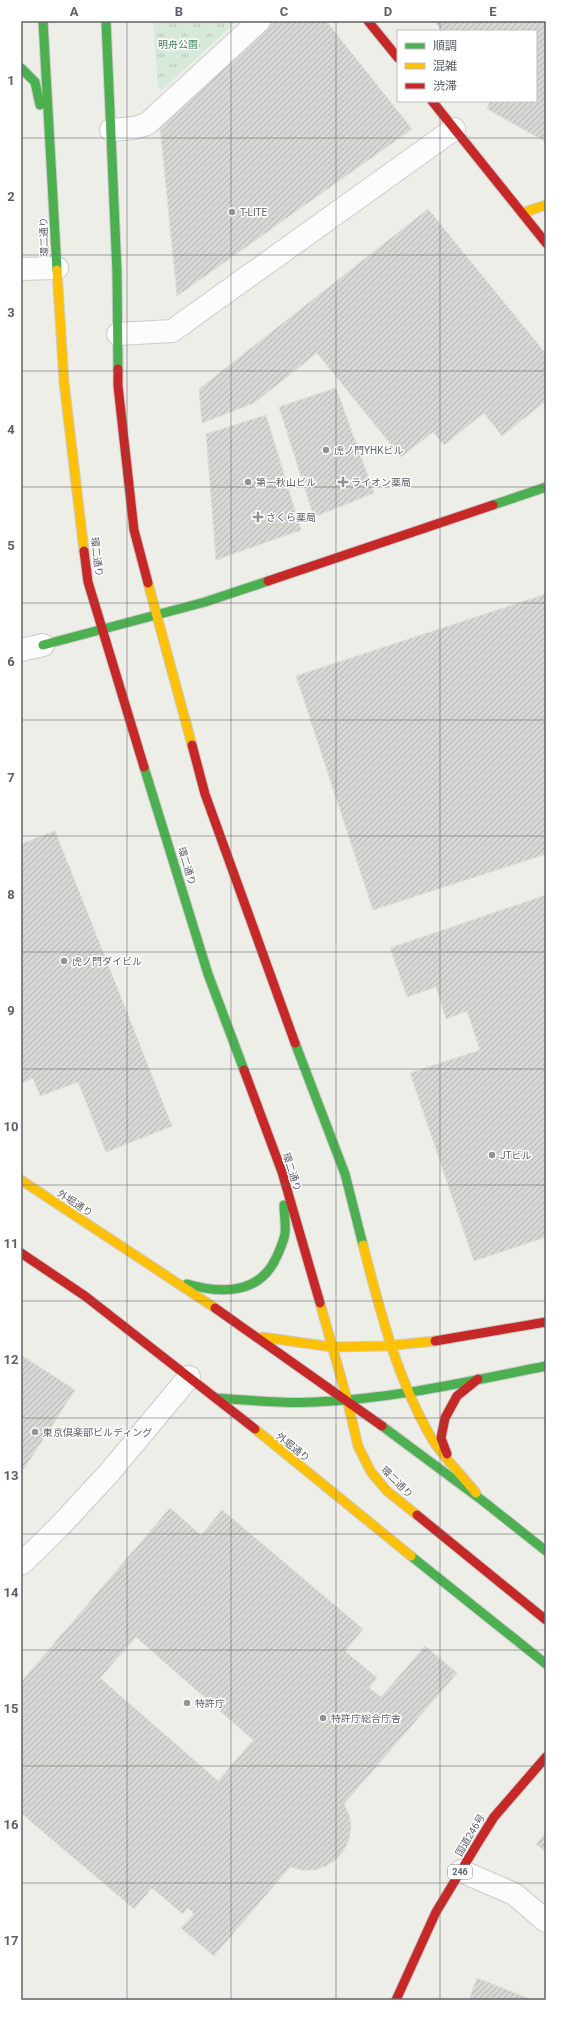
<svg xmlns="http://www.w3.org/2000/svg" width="567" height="2021" font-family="Roboto,'Noto Sans JP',sans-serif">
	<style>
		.park { fill: url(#park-tufts) }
		.building { fill: url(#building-hatch); stroke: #deddd8; fill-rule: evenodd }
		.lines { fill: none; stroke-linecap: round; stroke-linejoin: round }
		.street-casing { stroke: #cbcbcb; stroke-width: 24 }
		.fast-casing { stroke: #ccc; stroke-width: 11 }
		.slow-casing { stroke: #ccc; stroke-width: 11 }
		.jam-casing { stroke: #ccc; stroke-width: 11 }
		.street { stroke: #fcfcfc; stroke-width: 22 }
		.fast { stroke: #4caf50; stroke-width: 9 }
		.slow { stroke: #ffc107; stroke-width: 9 }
		.jam { stroke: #c62828; stroke-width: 9 }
		.grid { fill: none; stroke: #5e6067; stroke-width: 1; stroke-opacity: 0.55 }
		.poi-dot { fill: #909294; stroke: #fff; stroke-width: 1.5 }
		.labels { text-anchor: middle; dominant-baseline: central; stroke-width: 3; stroke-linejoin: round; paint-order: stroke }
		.shield { fill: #fff; stroke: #8e9095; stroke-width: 1 }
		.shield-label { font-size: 9px; font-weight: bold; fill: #5e6067 }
		.park-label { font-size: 10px; fill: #37854f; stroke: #fff }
		.poi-label { font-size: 10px; fill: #5e6067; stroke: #fff; text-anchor: start }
		.street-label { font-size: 10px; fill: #5e6067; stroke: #fff }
		.neatline { fill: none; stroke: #5e6067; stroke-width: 1.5 }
		.grid-label { font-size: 13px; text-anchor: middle; font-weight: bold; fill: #5e6067 }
	</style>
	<defs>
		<pattern id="park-tufts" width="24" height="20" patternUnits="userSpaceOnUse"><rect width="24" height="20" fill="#d7eada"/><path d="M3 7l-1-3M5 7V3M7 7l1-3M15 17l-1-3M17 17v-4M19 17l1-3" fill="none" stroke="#b2c1b5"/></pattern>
		<pattern id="building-hatch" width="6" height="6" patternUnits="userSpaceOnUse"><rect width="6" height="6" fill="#d7d7d4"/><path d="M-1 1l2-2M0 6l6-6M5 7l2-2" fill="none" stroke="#b2b2b0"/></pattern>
	</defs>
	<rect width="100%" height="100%" fill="#eeeee9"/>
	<polygon class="park" points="153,21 237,21 162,90 158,87"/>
	<g class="building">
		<polygon points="273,21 326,21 412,129 177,296 160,127"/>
		<polygon points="434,21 546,21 546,142 487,109 490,101 536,101 536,31 442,31"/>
		<polygon points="428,209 546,354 546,401 502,436 484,413 444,445 433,432 401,457 317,353 254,403 202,423 199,389"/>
		<polygon points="336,388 374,493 314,517 279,407"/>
		<polygon points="266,415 301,530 216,560 206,434"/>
		<polygon points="546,594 546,854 373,910 296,676"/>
		<polygon points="55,831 172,1126 106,1152 78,1082 40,1096 33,1078 21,1083 21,844"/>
		<polygon points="546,895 546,1237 474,1261 410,1073 480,1050 467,1011 446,1019 436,987 407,997 390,948"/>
		<polygon points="21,1355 75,1390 21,1473"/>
		<path d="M170 1508 201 1535 222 1510 363 1629 345 1651 377 1678 369 1688 381 1697 425 1646 457 1673 344 1804 349 1815 351 1827 349 1839 344 1850 337 1859 326 1866 315 1870H302L290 1867 214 1956 181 1928 194 1914 188 1908 183 1914 152 1888 134 1909 21 1813V1682ZM136 1637 253 1740 218 1781 100 1678Z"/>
		<polygon points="546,1832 546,1852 536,1844"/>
		<polygon points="477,1978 533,2000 469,2000"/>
	</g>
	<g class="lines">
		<g class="street-casing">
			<g id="street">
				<polyline points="111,130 134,128 147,124 259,21"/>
				<polyline points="21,269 57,268"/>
				<polyline points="118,334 172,331 454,129"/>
				<polyline points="21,650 43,645"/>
				<polyline points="21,1564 58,1528 109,1473 189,1377"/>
				<polyline points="461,1871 514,1894 546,1921"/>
			</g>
		</g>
		<g class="fast-casing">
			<g id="fast">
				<polyline points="43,21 57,270"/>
				<polyline points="106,21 117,272 118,369"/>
				<polyline points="21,68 35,82 40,105"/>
				<polyline points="493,505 546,487"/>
				<polyline points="43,645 205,602 268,581"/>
				<polyline points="144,767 208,974 244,1070"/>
				<polyline points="295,1043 345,1174 363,1245"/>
				<path d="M187 1284C222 1294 260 1295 277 1256 280 1249 284 1241 285 1233 286 1223 284 1214 284 1205"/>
				<path d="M216 1398C249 1400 282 1404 316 1402 394 1399 470 1381 546 1366"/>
				<polyline points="382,1426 483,1501 546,1551"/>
				<polyline points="411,1556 546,1664"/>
			</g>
		</g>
		<g class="slow-casing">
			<g id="slow">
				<polyline points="522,213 546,205"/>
				<polyline points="57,270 64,382 84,551"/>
				<polyline points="148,583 192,745"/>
				<polyline points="21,1180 215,1308"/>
				<path d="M363 1245C380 1311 397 1379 432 1439 444 1458 462 1475 476 1493"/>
				<polyline points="320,1303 347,1399 358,1446 371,1472 387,1491 417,1515"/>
				<polyline points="262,1337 332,1347 386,1346 435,1341"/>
				<polyline points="255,1429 411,1556"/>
			</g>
		</g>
		<g class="jam-casing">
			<g id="jam">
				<polyline points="368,21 398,58"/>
				<polyline points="432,101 546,243"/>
				<polyline points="118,369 118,386 134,530 148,583"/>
				<polyline points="84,551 88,582 144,767"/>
				<polyline points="268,581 493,505"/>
				<polyline points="192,745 205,794 295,1043"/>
				<polyline points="244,1070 282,1172 320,1303"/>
				<polyline points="21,1253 85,1296 255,1429"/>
				<polyline points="215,1308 382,1426"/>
				<polyline points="435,1341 546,1322"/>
				<polyline points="447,1454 441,1438 445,1418 457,1396 478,1379"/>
				<polyline points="417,1515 546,1620"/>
				<polyline points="396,2000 436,1912 479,1841 494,1817 546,1757"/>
			</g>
		</g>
		<use href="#street" class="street"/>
		<use href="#fast" class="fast"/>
		<use href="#slow" class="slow"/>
		<use href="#jam" class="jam"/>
	</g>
	<path class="grid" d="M127 21V2000M231 21V2000M336 21V2000M440 21V31M440 101V2000M21 138H546M21 255H546M21 371H546M21 487H546M21 603H546M21 720H546M21 836H546M21 952H546M21 1069H546M21 1185H546M21 1301H546M21 1418H546M21 1534H546M21 1650H546M21 1766H546M21 1883H546"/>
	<g class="poi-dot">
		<circle cx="232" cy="212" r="4"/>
		<circle cx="326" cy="450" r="4"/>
		<circle cx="248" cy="482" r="4"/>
		<path d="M341 476h4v4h4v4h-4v4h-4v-4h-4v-4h4z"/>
		<path d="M256 511h4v4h4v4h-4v4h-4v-4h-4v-4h4z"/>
		<circle cx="64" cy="961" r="4"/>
		<circle cx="492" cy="1155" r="4"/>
		<circle cx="35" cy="1432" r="4"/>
		<circle cx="187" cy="1703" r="4"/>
		<circle cx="323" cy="1718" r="4"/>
	</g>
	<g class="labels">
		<rect class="shield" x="448" y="1865" width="24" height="14" rx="3"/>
		<g class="shield-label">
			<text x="460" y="1872">246</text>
		</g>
		<g class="park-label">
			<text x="178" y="44">明舟公園</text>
		</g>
		<g class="poi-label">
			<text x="240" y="212">T-LITE</text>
			<text x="334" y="450">虎ノ門YHKビル</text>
			<text x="256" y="482">第一秋山ビル</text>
			<text x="351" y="482">ライオン薬局</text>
			<text x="266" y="517">さくら薬局</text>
			<text x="72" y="961">虎ノ門ダイビル</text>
			<text x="500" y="1155">JTビル</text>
			<text x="43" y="1432">東京倶楽部ビルディング</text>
			<text x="195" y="1703">特許庁</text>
			<text x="331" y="1718">特許庁総合庁舎</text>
		</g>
		<g class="street-label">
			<text transform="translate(44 237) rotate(-92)">環二通り</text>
			<text transform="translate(97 557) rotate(83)">環二通り</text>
			<text transform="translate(187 866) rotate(73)">環二通り</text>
			<text transform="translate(292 1172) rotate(72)">環二通り</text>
			<text transform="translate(75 1203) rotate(33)">外堀通り</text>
			<text transform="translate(293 1447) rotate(39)">外堀通り</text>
			<text transform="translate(397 1482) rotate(44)">環二通り</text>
			<text transform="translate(470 1835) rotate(-59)">国道246号</text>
		</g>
	</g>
	<rect width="567" height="2021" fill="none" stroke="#ffffff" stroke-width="44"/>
	<rect x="397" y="30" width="140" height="72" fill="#ffffff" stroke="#bfbfc2"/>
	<rect x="405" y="43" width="20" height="6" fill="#4caf50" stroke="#bfbfc2"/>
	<text x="433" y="50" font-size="12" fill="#5e6067">順調</text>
	<rect x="405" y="63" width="20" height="6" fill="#ffc107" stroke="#bfbfc2"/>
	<text x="433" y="70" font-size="12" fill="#5e6067">混雑</text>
	<rect x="405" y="83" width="20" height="6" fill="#c62828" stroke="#bfbfc2"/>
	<text x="433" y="90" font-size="12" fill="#5e6067">渋滞</text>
	<rect x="22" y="22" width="523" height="1977" class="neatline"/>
	<g class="grid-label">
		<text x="74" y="16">A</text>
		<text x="179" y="16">B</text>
		<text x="284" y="16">C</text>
		<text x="388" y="16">D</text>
		<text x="493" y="16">E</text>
		<text x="11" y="85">1</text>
		<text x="11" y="201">2</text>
		<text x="11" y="317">3</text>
		<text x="11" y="434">4</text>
		<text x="11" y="550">5</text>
		<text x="11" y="666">6</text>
		<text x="11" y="782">7</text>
		<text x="11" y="899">8</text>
		<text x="11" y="1015">9</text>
		<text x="11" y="1131">10</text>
		<text x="11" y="1248">11</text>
		<text x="11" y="1364">12</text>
		<text x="11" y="1480">13</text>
		<text x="11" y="1597">14</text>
		<text x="11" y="1713">15</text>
		<text x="11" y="1829">16</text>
		<text x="11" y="1945">17</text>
	</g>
</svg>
